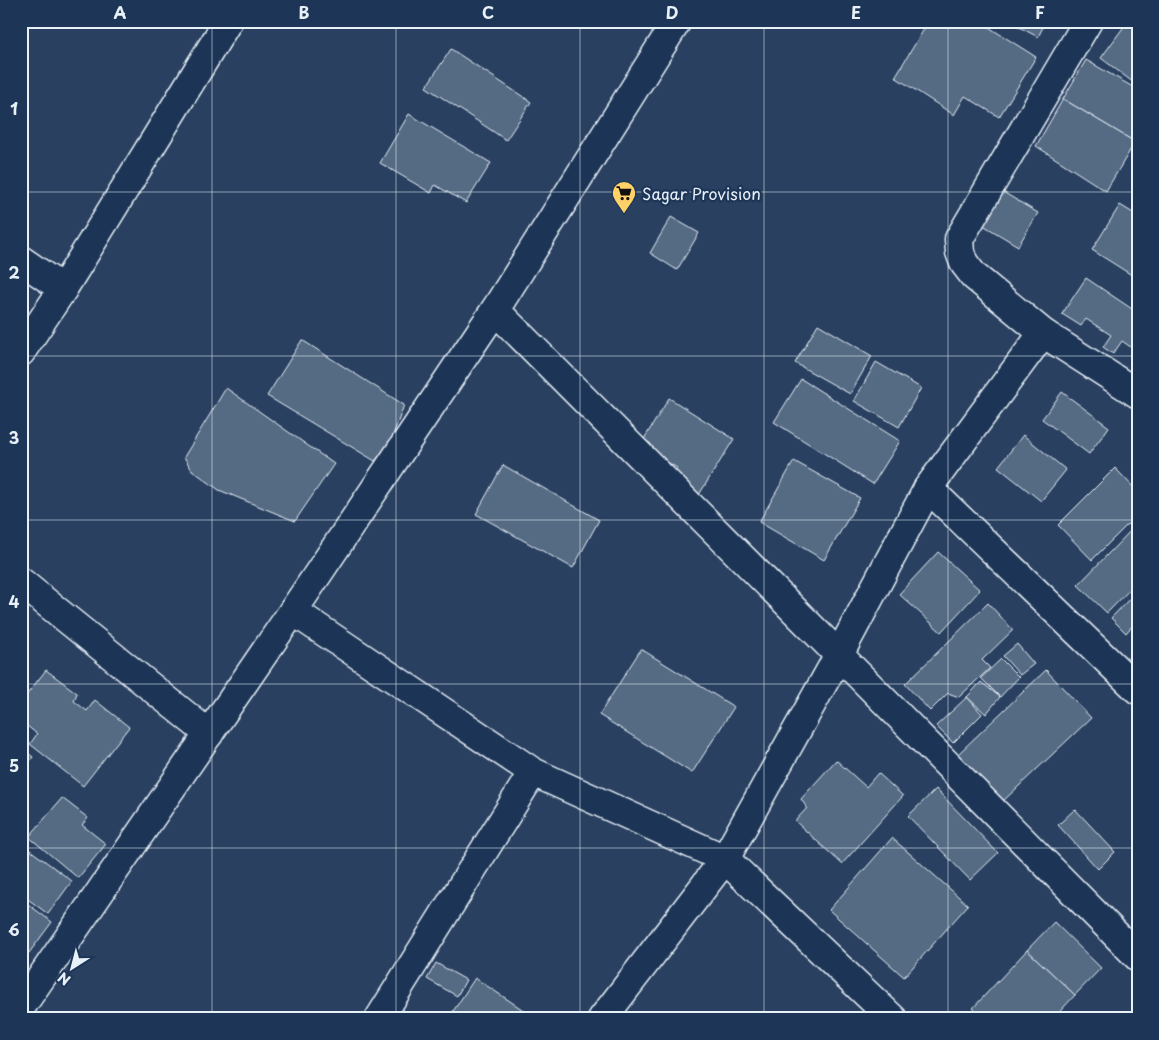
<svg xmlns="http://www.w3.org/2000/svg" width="1159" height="1040" font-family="'Playpen Sans',sans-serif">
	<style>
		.building { fill: #556a83; stroke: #e8f1f8 }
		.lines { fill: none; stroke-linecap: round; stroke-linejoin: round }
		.minor-casing { stroke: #e8f1f8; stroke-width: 31 }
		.minor { stroke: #1d3557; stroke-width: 28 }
		.grid { fill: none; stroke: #e8f1f8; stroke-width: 1; stroke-opacity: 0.55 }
		.labels { text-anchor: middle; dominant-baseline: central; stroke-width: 4.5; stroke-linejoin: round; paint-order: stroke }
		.poi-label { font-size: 16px; fill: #e8f1f8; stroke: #1d3557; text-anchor: start }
		.neatline { fill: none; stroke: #e8f1f8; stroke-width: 2 }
		.grid-label { font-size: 16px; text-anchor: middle; font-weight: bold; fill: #e8f1f8 }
	</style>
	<rect width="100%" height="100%" fill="#294061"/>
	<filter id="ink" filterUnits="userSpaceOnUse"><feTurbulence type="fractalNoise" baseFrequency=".02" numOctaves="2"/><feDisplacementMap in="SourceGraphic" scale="10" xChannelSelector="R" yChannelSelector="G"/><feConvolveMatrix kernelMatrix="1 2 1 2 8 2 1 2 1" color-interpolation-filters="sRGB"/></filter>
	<g filter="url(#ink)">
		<g class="building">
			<polygon points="929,21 979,21 1036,57 999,117 965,96 954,115 895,77"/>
			<polygon points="1008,21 1046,21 1038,37"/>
			<polygon points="1128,21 1138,28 1138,86 1101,58"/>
			<polygon points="451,49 531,102 506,140 426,87"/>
			<polygon points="1086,60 1138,90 1138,138 1135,142 1063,99"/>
			<polygon points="1063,99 1135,142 1106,191 1036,146"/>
			<polygon points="409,114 491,163 466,203 435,185 431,193 380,163"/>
			<polygon points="998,189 1038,213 1018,246 978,222"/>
			<polygon points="1120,205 1138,216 1138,279 1092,250"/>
			<polygon points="671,217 699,233 677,270 650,253"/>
			<polygon points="1086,278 1135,311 1138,307 1138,346 1135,350 1122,341 1113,354 1103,347 1111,335 1086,319 1081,326 1062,314"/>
			<polygon points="818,324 872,356 850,394 795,363"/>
			<polygon points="302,340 404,405 390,443 375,461 267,396"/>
			<polygon points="876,362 921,388 899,427 854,401"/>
			<polygon points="801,379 900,441 873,484 774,422"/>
			<polygon points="226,388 334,464 295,521 219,490 192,470 184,457"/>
			<polygon points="1062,392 1109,427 1089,454 1042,419"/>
			<polygon points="669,398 734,439 695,501 668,483 677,468 651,452 651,444 644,439"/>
			<polygon points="1023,435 1066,470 1041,501 998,467"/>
			<polygon points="794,461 860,498 824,560 759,522"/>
			<polygon points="503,465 599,520 573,568 476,514"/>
			<polygon points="1115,468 1138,492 1138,514 1092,560 1058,525"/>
			<polygon points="1138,523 1138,581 1107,613 1078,585"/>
			<polygon points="938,552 980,590 941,632 899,594"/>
			<polygon points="1138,590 1138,632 1132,626 1126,633 1111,618"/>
			<polygon points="988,603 1013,630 982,660 990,668 959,697 948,693 930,711 905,684"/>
			<polygon points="1017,644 1034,664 1020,675 1003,656"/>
			<polygon points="641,649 734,707 692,773 599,715"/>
			<polygon points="1001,659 1019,677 1000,697 981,678"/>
			<polygon points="46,670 77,693 74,701 87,711 95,700 129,727 83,786 30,744 37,734 21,721 21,702"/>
			<polygon points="1046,670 1091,718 1001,803 957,755"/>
			<polygon points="981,682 1000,697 986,714 967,697"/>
			<polygon points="967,697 982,714 953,743 936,726"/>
			<polygon points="21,748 33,757 21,773"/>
			<polygon points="836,760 866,787 878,773 903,796 842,864 795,821 807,808 801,799"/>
			<polygon points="936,789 998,853 970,880 908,816"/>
			<polygon points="62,798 88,818 82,825 106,844 78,878 29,837"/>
			<polygon points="1075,809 1115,852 1098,869 1058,825"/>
			<polygon points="892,838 968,905 904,977 829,910"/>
			<polygon points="30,850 72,881 48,914 21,894 21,861"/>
			<polygon points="21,899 52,922 29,953 21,948"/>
			<polygon points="1054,922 1101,968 1075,995 1027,950"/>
			<polygon points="1027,950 1075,995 1053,1019 984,1019 973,1008"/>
			<polygon points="436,963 466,980 457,996 427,979"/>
			<polygon points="475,978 537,1019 448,1019"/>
		</g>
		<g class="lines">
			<g class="minor-casing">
				<g id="minor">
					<polyline points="1088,21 959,239 960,252 964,263 974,276 1043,333 1138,394"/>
					<polyline points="21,260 63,289"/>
					<polyline points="495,310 839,655 1138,957"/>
					<polyline points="21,352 63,289 228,21"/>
					<polyline points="928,488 1138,690"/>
					<polyline points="21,582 209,734"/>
					<polyline points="293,611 533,772 725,859 893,1019"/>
					<polyline points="21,1007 293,611 495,310 677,21"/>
					<polyline points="379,1019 533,772"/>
					<polyline points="602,1019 725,859 839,655 928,488 1043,333"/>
				</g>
			</g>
			<use href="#minor" class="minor"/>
		</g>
	</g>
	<path class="grid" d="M212 21V1019M396 21V1019M580 21V1019M764 21V1019M948 21V1019M21 192H1138M21 356H1138M21 520H1138M21 684H1138M21 848H1138"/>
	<defs>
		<g id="supermarket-pin" transform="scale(1.25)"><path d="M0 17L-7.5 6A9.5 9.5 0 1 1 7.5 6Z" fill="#ffd166" stroke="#1d3557"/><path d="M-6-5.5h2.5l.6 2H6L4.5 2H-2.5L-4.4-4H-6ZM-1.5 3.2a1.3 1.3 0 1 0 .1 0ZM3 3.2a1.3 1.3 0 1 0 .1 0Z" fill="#111"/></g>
	</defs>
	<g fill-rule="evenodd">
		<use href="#supermarket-pin" x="624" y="193"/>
	</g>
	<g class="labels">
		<g class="poi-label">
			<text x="642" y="193">Sagar Provision</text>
		</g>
	</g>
	<rect width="1159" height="1040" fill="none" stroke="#1d3557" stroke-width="55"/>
	<g transform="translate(72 968) rotate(216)" stroke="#1d3557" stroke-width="4" paint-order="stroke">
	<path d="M0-4L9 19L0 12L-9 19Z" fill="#e8f1f8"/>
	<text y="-8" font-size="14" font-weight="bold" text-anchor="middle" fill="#e8f1f8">N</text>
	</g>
	<rect x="28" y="28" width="1104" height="984" class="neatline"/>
	<g class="grid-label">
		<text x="120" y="19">A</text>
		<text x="304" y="19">B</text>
		<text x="488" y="19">C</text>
		<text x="672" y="19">D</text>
		<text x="856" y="19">E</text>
		<text x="1040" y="19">F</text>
		<text x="14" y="115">1</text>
		<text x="14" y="279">2</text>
		<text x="14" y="444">3</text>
		<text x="14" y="608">4</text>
		<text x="14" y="772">5</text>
		<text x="14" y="936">6</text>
	</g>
</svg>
